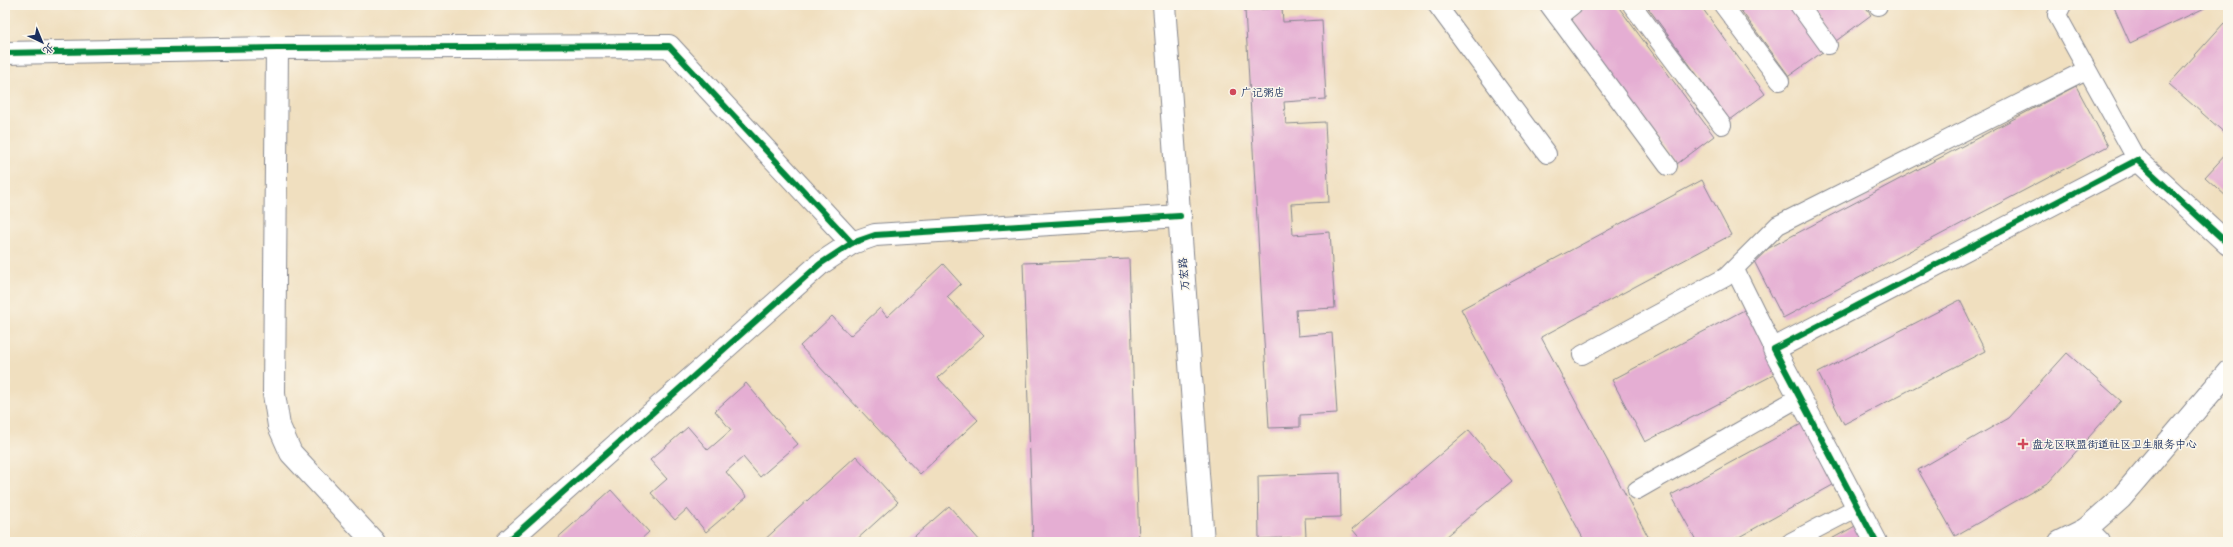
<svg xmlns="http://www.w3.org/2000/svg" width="2233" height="547" font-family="'Balsamiq Sans','LXGW WenKai TC',sans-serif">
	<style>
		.building { fill: #e5aed3 }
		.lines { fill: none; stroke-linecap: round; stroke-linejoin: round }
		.lane-casing { stroke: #86878e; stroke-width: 20 }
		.street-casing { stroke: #86878e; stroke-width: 24 }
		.secondary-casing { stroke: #86878e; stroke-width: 24 }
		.lane { stroke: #fff; stroke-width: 18 }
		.street { stroke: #fff; stroke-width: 22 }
		.secondary { stroke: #fff; stroke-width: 22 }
		.cycleway-casing { stroke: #fbf7ec; stroke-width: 8 }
		.cycleway { stroke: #00873e; stroke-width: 6 }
		.poi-dot { fill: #d1495b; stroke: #fbf7ec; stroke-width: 1.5 }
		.labels { text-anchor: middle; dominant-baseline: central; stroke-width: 3; stroke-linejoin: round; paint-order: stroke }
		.poi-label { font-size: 11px; fill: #1b2f5e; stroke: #fbf7ec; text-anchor: start }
		.street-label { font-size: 11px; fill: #1b2f5e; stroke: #fbf7ec }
	</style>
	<rect width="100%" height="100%" fill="#fbf7ec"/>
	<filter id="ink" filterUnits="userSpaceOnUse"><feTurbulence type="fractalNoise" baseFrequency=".025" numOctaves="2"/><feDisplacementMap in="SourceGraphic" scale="8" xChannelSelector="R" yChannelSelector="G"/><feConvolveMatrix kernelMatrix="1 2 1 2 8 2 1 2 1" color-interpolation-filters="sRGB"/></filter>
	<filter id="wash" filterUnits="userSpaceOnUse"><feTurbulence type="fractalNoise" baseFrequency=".012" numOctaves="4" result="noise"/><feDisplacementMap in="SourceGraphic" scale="16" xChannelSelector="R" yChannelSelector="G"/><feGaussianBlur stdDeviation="0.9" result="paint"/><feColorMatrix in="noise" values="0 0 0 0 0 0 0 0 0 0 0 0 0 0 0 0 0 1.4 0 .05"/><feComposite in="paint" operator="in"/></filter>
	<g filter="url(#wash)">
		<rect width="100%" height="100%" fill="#f0dfbf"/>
		<g id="blocks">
			<g class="building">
				<polygon points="1588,5 1617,5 1714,136 1677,164 1570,19"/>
				<polygon points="1646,5 1700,5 1765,94 1730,120"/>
				<polygon points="1737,5 1790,5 1824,51 1789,76"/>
				<polygon points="1809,5 1863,5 1871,15 1836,41"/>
				<polygon points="2113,5 2211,5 2130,43"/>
				<polygon points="1282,8 1283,22 1322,20 1326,99 1284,102 1286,124 1325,122 1329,202 1291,204 1292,217 1293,235 1330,232 1335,308 1296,310 1298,336 1332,333 1337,413 1300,415 1300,427 1269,428 1245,10"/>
				<polygon points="2224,23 2228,26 2228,136 2169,84"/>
				<polygon points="2076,86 2108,146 1783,318 1752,257"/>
				<polygon points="2228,152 2228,198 2205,177"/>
				<polygon points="1702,180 1731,235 1541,337 1651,542 1585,542 1461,309"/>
				<polygon points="1129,259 1139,542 1033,542 1023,263"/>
				<polygon points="943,264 961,284 947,297 984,335 938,378 978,420 920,474 800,346 832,316 850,336 880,308 887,317"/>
				<polygon points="1960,300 1985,351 1844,424 1818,373"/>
				<polygon points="1748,308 1781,371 1645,442 1612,380"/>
				<polygon points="2067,353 2121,401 2049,482 1955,536 1918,470 2008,418"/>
				<polygon points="746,383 798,444 760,477 743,457 726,472 747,497 706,532 687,509 675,520 651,493 667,479 650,460 688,427 708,450 731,430 715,411"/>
				<polygon points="1807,421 1840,481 1730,542 1697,542 1671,495"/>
				<polygon points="1469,430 1512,481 1439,542 1363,542 1352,529"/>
				<polygon points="856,456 898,502 854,542 762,542"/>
				<polygon points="1340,473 1341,517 1305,518 1306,537 1259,539 1258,476"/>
				<polygon points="611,490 649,532 638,542 553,542"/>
				<polygon points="949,506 981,542 908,542"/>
				<polygon points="1857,525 1866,542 1826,542"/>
			</g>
		</g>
	</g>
	<g filter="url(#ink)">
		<use href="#blocks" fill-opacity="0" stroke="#86878e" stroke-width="1"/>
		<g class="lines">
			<g class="lane-casing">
				<g id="lane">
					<polyline points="1437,5 1547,154"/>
					<polyline points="1549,5 1668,166"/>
					<polyline points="1632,5 1722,125"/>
					<polyline points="1723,5 1780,81"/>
					<polyline points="1799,5 1828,45"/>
					<polyline points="1877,5 1878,6"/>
					<polyline points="2062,5 2057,15 2137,160"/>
					<polyline points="1558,17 1573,5"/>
					<polyline points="1735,270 1774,349"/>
					<polyline points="1582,355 1726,277 1778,225 2086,70"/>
					<polyline points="1637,490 1800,397"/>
					<polyline points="1791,542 1858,507"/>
				</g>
			</g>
			<g class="street-casing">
				<g id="street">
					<polyline points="277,48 274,394 279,426 291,453 374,542"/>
					<polyline points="5,53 277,48 669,46 852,243"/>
					<polyline points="2086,529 2099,542"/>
					<polyline points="507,542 820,264 852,243 875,235 1180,216"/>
					<polyline points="1876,542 1774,349 2137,160 2228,244"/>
					<polyline points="2060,542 2086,529 2121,498 2228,372"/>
				</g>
			</g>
			<g class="secondary-casing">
				<polyline id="secondary" points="1164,5 1203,542"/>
			</g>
			<use href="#lane" class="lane"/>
			<use href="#street" class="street"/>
			<use href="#secondary" class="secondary"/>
			<g class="cycleway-casing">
				<g id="cycleway">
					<polyline points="5,53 277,48 669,46 852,243"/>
					<polyline points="507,542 820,264 852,243 875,235 1180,216"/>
					<polyline points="1876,542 1774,349 2137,160 2228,244"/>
				</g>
			</g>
			<use href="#cycleway" class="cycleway"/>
		</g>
	</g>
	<g class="poi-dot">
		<circle cx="1233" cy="92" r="4"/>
		<path d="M2021 438h4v4h4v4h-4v4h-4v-4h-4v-4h4z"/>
	</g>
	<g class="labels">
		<g class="poi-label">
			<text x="1241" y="92">广记粥店</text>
			<text x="2032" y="444">盘龙区联盟街道社区卫生服务中心</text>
		</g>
		<g class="street-label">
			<text transform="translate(1184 274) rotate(-94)">万宏路</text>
		</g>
	</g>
	<rect width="2233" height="547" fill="none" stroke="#fbf7ec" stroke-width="20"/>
	<g transform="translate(42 42) rotate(136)" stroke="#fbf7ec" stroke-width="3" paint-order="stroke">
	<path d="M0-3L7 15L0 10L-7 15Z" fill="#1b2f5e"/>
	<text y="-6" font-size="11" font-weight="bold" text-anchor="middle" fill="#1b2f5e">北</text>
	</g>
</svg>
